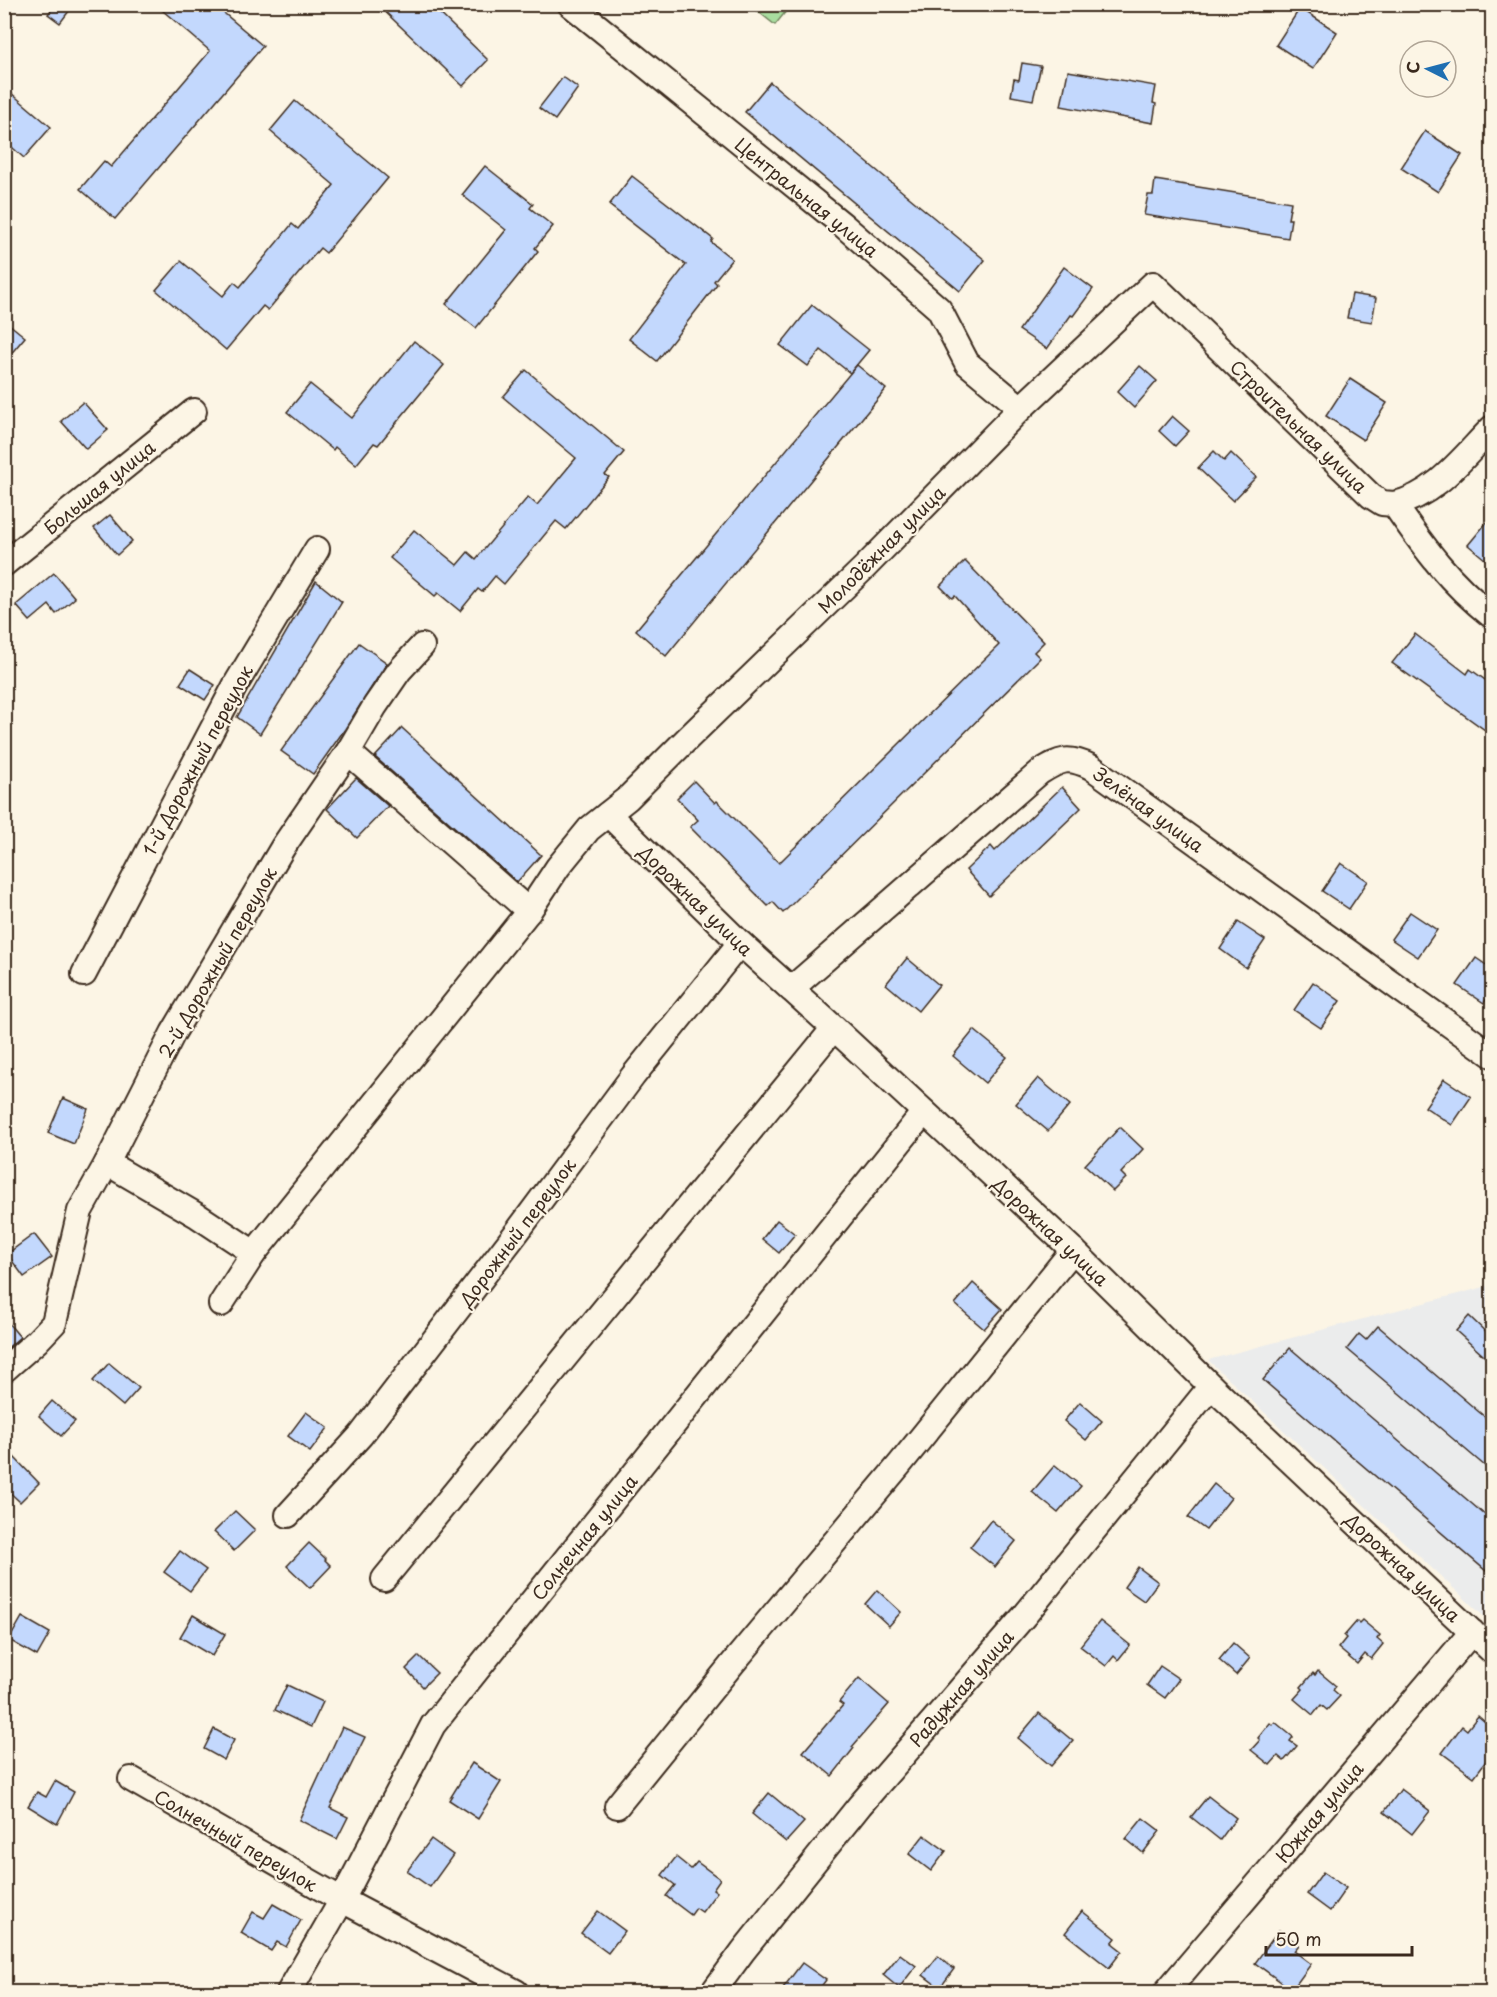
<svg xmlns="http://www.w3.org/2000/svg" width="1497" height="1997" font-family="'Playpen Sans',sans-serif">
	<style>
		.built { fill: #ebecec }
		.green { fill: #a9dd9f; stroke: #72845e; stroke-width: 1.5 }
		.building { fill: #c3d8fd; stroke: #3b2a1e; stroke-width: 1.5 }
		.lines { fill: none; stroke-linecap: round; stroke-linejoin: round }
		.minor-casing { stroke: #3b2a1e; stroke-width: 28 }
		.minor { stroke: #fcf5e5; stroke-width: 24 }
		.labels { text-anchor: middle; dominant-baseline: central; stroke-width: 4.5; stroke-linejoin: round; paint-order: stroke }
		.street-label { font-size: 18px; fill: #3b2a1e; stroke: #fcf5e5 }
	</style>
	<rect width="100%" height="100%" fill="#fcf5e5"/>
	<filter id="ink" filterUnits="userSpaceOnUse"><feTurbulence type="fractalNoise" baseFrequency=".0167" numOctaves="2"/><feDisplacementMap in="SourceGraphic" scale="12" xChannelSelector="R" yChannelSelector="G"/><feConvolveMatrix kernelMatrix="1 2 1 2 8 2 1 2 1" color-interpolation-filters="sRGB"/></filter>
	<g filter="url(#ink)">
		<polygon class="built" points="1492,1285 1492,1624 1208,1360"/>
		<polygon class="green" points="750,5 791,5 775,25"/>
		<g class="building">
			<polygon points="56,4 61,4 69,11 60,23 48,14"/>
			<polygon points="155,4 213,4 263,46 115,219 80,189 104,161 111,167 210,51"/>
			<polygon points="377,4 430,4 488,60 463,86"/>
			<polygon points="1300,8 1337,32 1313,69 1276,45"/>
			<polygon points="1022,63 1041,66 1033,100 1011,96 1014,79 1019,80"/>
			<polygon points="1068,71 1156,86 1153,103 1156,104 1153,123 1061,106"/>
			<polygon points="563,77 578,88 555,120 539,108"/>
			<polygon points="770,82 985,260 960,291 745,112"/>
			<polygon points="4,87 51,127 24,158 4,140"/>
			<polygon points="295,101 388,178 326,253 320,248 268,310 263,306 226,350 156,290 181,261 223,296 234,282 240,287 292,224 298,229 334,185 270,131"/>
			<polygon points="1425,131 1462,155 1438,192 1401,168"/>
			<polygon points="485,166 533,204 530,208 553,226 535,248 538,251 476,328 446,304 506,230 462,195"/>
			<polygon points="632,176 713,239 711,242 732,259 714,281 717,284 657,361 629,339 686,265 609,205"/>
			<polygon points="1155,180 1291,202 1288,219 1291,219 1288,238 1144,215 1148,195 1153,195"/>
			<polygon points="1064,267 1093,289 1073,316 1071,315 1047,349 1019,330"/>
			<polygon points="1352,294 1376,298 1372,322 1347,318"/>
			<polygon points="812,305 869,350 850,373 821,350 808,366 780,345"/>
			<polygon points="4,320 25,337 4,362"/>
			<polygon points="414,341 444,365 378,445 374,443 356,465 335,447 333,450 287,412 310,384 352,418"/>
			<polygon points="857,365 886,389 666,656 636,630"/>
			<polygon points="1140,366 1157,381 1134,408 1117,392"/>
			<polygon points="526,370 624,452 605,475 609,477 566,529 556,521 504,584 495,576 482,592 478,589 460,611 438,593 435,596 390,558 414,530 457,565 468,552 476,559 528,497 537,505 576,458 503,397"/>
			<polygon points="1350,379 1387,403 1363,440 1326,416"/>
			<polygon points="83,402 108,430 86,449 61,421"/>
			<polygon points="1172,416 1189,431 1175,446 1159,431"/>
			<polygon points="1214,451 1224,461 1231,453 1256,477 1233,501 1198,468"/>
			<polygon points="110,515 132,541 117,555 94,528"/>
			<polygon points="1492,516 1492,565 1468,545"/>
			<polygon points="965,561 1044,642 1034,652 1040,658 783,913 773,902 768,906 690,827 698,820 677,798 694,781 715,803 717,801 779,863 999,645 955,596 952,598 940,586"/>
			<polygon points="54,573 75,598 56,614 49,605 30,621 16,605"/>
			<polygon points="316,581 342,602 260,734 237,717"/>
			<polygon points="1415,634 1467,674 1470,669 1492,685 1492,735 1392,663"/>
			<polygon points="359,643 387,663 345,729 313,774 281,751"/>
			<polygon points="190,669 215,685 205,700 180,684"/>
			<polygon points="402,728 541,855 517,882 375,757"/>
			<polygon points="356,778 388,806 357,838 327,809"/>
			<polygon points="1062,787 1081,808 989,896 966,870 991,846 995,851"/>
			<polygon points="1341,863 1368,881 1349,909 1322,891"/>
			<polygon points="1410,912 1437,930 1418,957 1391,939"/>
			<polygon points="1238,922 1265,940 1246,968 1220,949"/>
			<polygon points="907,958 939,985 918,1011 886,984"/>
			<polygon points="1476,958 1492,969 1492,990 1484,1003 1457,985"/>
			<polygon points="1313,982 1340,1001 1321,1028 1294,1010"/>
			<polygon points="974,1030 1007,1057 985,1083 953,1056"/>
			<polygon points="1038,1078 1070,1105 1048,1131 1016,1104"/>
			<polygon points="1444,1079 1471,1097 1452,1125 1425,1107"/>
			<polygon points="63,1098 88,1109 74,1144 48,1133"/>
			<polygon points="1120,1127 1143,1149 1121,1173 1126,1178 1113,1191 1085,1165"/>
			<polygon points="777,1220 795,1234 779,1253 762,1239"/>
			<polygon points="34,1234 52,1257 24,1277 7,1254"/>
			<polygon points="973,1283 1002,1309 984,1329 955,1304"/>
			<polygon points="1469,1316 1492,1338 1492,1363 1456,1331"/>
			<polygon points="4,1318 20,1337 4,1351"/>
			<polygon points="1378,1326 1492,1423 1492,1472 1347,1349 1359,1334 1366,1340"/>
			<polygon points="1290,1348 1492,1521 1492,1576 1263,1380"/>
			<polygon points="109,1363 139,1388 123,1406 93,1381"/>
			<polygon points="52,1401 75,1421 61,1436 39,1416"/>
			<polygon points="1080,1402 1102,1421 1086,1440 1064,1421"/>
			<polygon points="306,1412 328,1428 310,1452 288,1436"/>
			<polygon points="13,1456 39,1483 20,1502 4,1487 4,1465"/>
			<polygon points="1055,1465 1081,1486 1058,1513 1032,1492"/>
			<polygon points="1214,1484 1231,1498 1206,1530 1188,1517"/>
			<polygon points="235,1511 255,1530 234,1551 214,1532"/>
			<polygon points="991,1520 1016,1541 995,1567 970,1547"/>
			<polygon points="309,1543 326,1559 325,1560 331,1566 310,1588 287,1566"/>
			<polygon points="180,1551 206,1570 190,1591 164,1572"/>
			<polygon points="1138,1567 1158,1582 1144,1601 1124,1587"/>
			<polygon points="877,1590 901,1612 889,1626 865,1604"/>
			<polygon points="193,1615 225,1634 212,1656 180,1637"/>
			<polygon points="22,1617 50,1633 37,1656 9,1640"/>
			<polygon points="1362,1620 1380,1635 1377,1639 1383,1644 1371,1659 1365,1654 1357,1664 1338,1648 1346,1638 1344,1636 1357,1621 1359,1623"/>
			<polygon points="1100,1621 1130,1645 1118,1660 1114,1656 1106,1666 1080,1646"/>
			<polygon points="1233,1643 1250,1658 1236,1675 1219,1660"/>
			<polygon points="419,1656 437,1673 423,1687 406,1669"/>
			<polygon points="1160,1666 1179,1679 1165,1698 1147,1685"/>
			<polygon points="1318,1671 1336,1686 1333,1690 1340,1696 1327,1710 1321,1705 1313,1715 1294,1699 1303,1689 1301,1687 1313,1673 1315,1675"/>
			<polygon points="859,1678 889,1704 852,1747 854,1748 832,1776 803,1752 843,1705 839,1702"/>
			<polygon points="287,1685 323,1702 311,1727 275,1710"/>
			<polygon points="1039,1713 1073,1741 1051,1766 1018,1738"/>
			<polygon points="1478,1716 1492,1728 1492,1753 1474,1777 1442,1753 1462,1726 1467,1730"/>
			<polygon points="1275,1722 1293,1737 1290,1741 1297,1746 1284,1761 1278,1756 1270,1765 1251,1750 1260,1740 1258,1738 1270,1723 1272,1725"/>
			<polygon points="342,1727 365,1737 330,1808 348,1817 337,1839 299,1820"/>
			<polygon points="214,1729 234,1740 224,1760 204,1749"/>
			<polygon points="472,1763 501,1782 478,1819 449,1800"/>
			<polygon points="55,1781 74,1792 57,1824 28,1806 37,1792 46,1797"/>
			<polygon points="1401,1789 1430,1811 1412,1834 1384,1812"/>
			<polygon points="769,1793 804,1822 786,1842 752,1814"/>
			<polygon points="1208,1796 1236,1818 1220,1840 1191,1817"/>
			<polygon points="1143,1818 1160,1831 1143,1853 1126,1839"/>
			<polygon points="924,1835 946,1851 931,1871 909,1854"/>
			<polygon points="431,1839 453,1855 430,1887 407,1871"/>
			<polygon points="676,1857 691,1869 697,1862 720,1879 713,1889 717,1892 702,1912 696,1908 691,1915 666,1896 675,1885 662,1875"/>
			<polygon points="1323,1872 1346,1888 1330,1911 1307,1894"/>
			<polygon points="273,1904 301,1920 286,1947 277,1942 271,1951 241,1933 253,1912 264,1918"/>
			<polygon points="598,1911 625,1931 608,1953 581,1933"/>
			<polygon points="1082,1911 1116,1938 1112,1943 1122,1951 1109,1968 1065,1933"/>
			<polygon points="1279,1930 1299,1945 1294,1951 1311,1964 1292,1990 1255,1963"/>
			<polygon points="900,1954 916,1966 899,1988 883,1975"/>
			<polygon points="938,1956 954,1969 940,1988 923,1975"/>
			<polygon points="802,1963 826,1980 817,1992 780,1992"/>
		</g>
		<g class="lines">
			<g class="minor-casing">
				<g id="minor">
					<polyline points="570,4 843,225 939,309 967,363 1021,408"/>
					<path d="M1394 504C1435 496 1464 456 1492 428"/>
					<polyline points="4,564 194,411"/>
					<polyline points="348,752 529,911"/>
					<polyline points="608,814 740,943 834,1028 1073,1250 1211,1386 1492,1651"/>
					<polyline points="84,974 236,684 317,549"/>
					<path d="M791 989 1040 772C1061 759 1068 756 1091 767L1492 1055"/>
					<polyline points="107,1163 198,1216 254,1253"/>
					<path d="M221 1304 254 1253 529 911 558 867 589 829 628 798 689 737 865 567 1021 408 1153 284 1371 496 1382 503 1394 504C1425 549 1449 582 1492 616"/>
					<polyline points="4,1370 37,1341 54,1323 80,1211 107,1163 173,1033 283,847 348,752 375,706 399,671 422,646"/>
					<polyline points="288,1515 361,1435 517,1232 633,1076 740,943"/>
					<polyline points="384,1579 834,1028"/>
					<polyline points="131,1779 342,1900 516,1992"/>
					<polyline points="617,1806 733,1663 900,1464 1073,1250"/>
					<polyline points="289,1992 342,1900 433,1725 924,1112"/>
					<polyline points="713,1992 743,1951 860,1805 1025,1615 1211,1386"/>
					<polyline points="1166,1992 1472,1632"/>
				</g>
			</g>
			<use href="#minor" class="minor"/>
		</g>
	</g>
	<g class="labels">
		<g class="street-label">
			<text transform="translate(807 197) rotate(39)">Центральная улица</text>
			<text transform="translate(1299 426) rotate(44)">Строительная улица</text>
			<text transform="translate(99 487) rotate(-39)">Большая улица</text>
			<text transform="translate(881 549) rotate(-45)">Молодёжная улица</text>
			<text transform="translate(197 760) rotate(-62)">1-й Дорожный переулок</text>
			<text transform="translate(1149 809) rotate(36)">Зелёная улица</text>
			<text transform="translate(696 900) rotate(44)">Дорожная улица</text>
			<text transform="translate(217 962) rotate(-60)">2-й Дорожный переулок</text>
			<text transform="translate(1051 1231) rotate(43)">Дорожная улица</text>
			<text transform="translate(517 1232) rotate(-53)">Дорожный переулок</text>
			<text transform="translate(584 1537) rotate(-51)">Солнечная улица</text>
			<text transform="translate(1403 1567) rotate(43)">Дорожная улица</text>
			<text transform="translate(961 1688) rotate(-49)">Радужная улица</text>
			<text transform="translate(1319 1812) rotate(-50)">Южная улица</text>
			<text transform="translate(236 1840) rotate(30)">Солнечный переулок</text>
		</g>
	</g>
	<rect width="1497" height="1997" fill="none" stroke="#fcf5e5" stroke-width="24"/>
	<rect x="12" y="12" width="1473" height="1973" fill="none" stroke="#3b2a1e" stroke-width="2" filter="url(#ink)"/>
	<g transform="translate(1428 69) rotate(276)"><circle r="28" fill="#fcf5e5" stroke="#afa495" stroke-width="1.5"/>
	<path d="M0-4.5L10 22L0 15L-10 22Z" fill="#1f6fb2"/>
	<text y="-9" font-size="16" font-weight="bold" text-anchor="middle" fill="#3b2a1e">С</text>
	</g>
	<path d="M1266 1946v9h146v-9" fill="none" stroke="#3b2a1e" stroke-width="3"/>
	<text x="1275" y="1946" font-size="18" fill="#3b2a1e" stroke="#fcf5e5" stroke-width="4.5" paint-order="stroke">50 m</text>
</svg>
